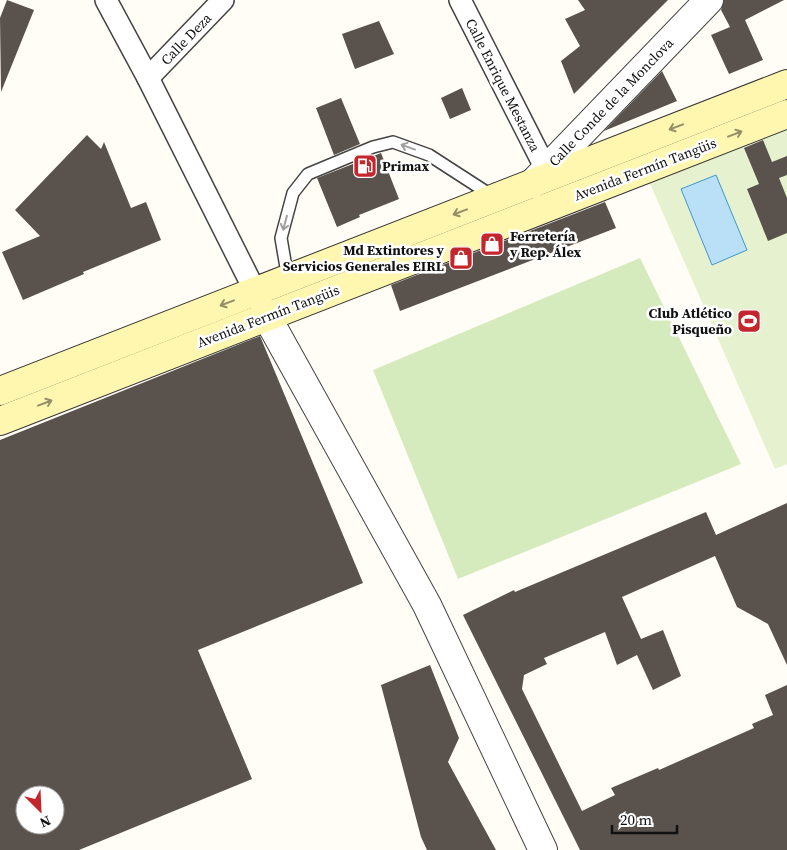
<svg xmlns="http://www.w3.org/2000/svg" width="787" height="850" font-family="'Source Serif 4',serif">
	<style>
		.green { fill: #d5ebbd }
		.pitch { fill: #e6f2cf }
		.water { fill: #b9e0f7; stroke: #3f96cf }
		.building { fill: #5a524d; fill-rule: evenodd }
		.lines { fill: none; stroke-linecap: round; stroke-linejoin: round }
		.service-casing { stroke: #444; stroke-width: 14 }
		.minor-casing { stroke: #444; stroke-width: 24 }
		.tertiary-casing { stroke: #444; stroke-width: 30 }
		.secondary-casing { stroke: #333; stroke-width: 30 }
		.service { stroke: #fff; stroke-width: 11 }
		.minor { stroke: #fff; stroke-width: 21 }
		.tertiary { stroke: #fff; stroke-width: 28 }
		.secondary { stroke: #fff6b0; stroke-width: 28 }
		.oneway { stroke: #948f68 }
		.oneway2 { stroke: #a0a0a0 }
		.labels { text-anchor: middle; dominant-baseline: central; stroke-width: 5; stroke-linejoin: round; paint-order: stroke }
		.street-label { font-size: 14px; fill: #111; stroke: #fff }
		.poi-label { font-size: 14px; font-weight: bold; fill: #111; stroke: #fff; text-anchor: start }
	</style>
	<rect width="100%" height="100%" fill="#fffdf5"/>
	<polygon class="green" points="640,258 741,464 458,579 373,370"/>
	<polygon class="pitch" points="787,124 787,464 775,469 648,179"/>
	<polygon class="water" points="716,175 747,250 712,265 681,189"/>
	<g class="building">
		<polygon points="7,0 34,10 1,92 0,18"/>
		<polygon points="578,0 668,0 574,94 561,61 580,46 565,19 585,10"/>
		<polygon points="724,0 784,0 745,20 763,60 729,74 711,35 730,27 721,10"/>
		<polygon points="379,21 394,54 355,69 342,34"/>
		<polygon points="662,71 677,101 604,131"/>
		<polygon points="462,88 471,110 450,119 441,98"/>
		<polygon points="341,98 360,144 334,155 316,108"/>
		<polygon points="87,135 101,149 104,142 131,208 146,202 161,240 83,272 84,274 23,300 2,252 40,236 15,210"/>
		<polygon points="763,140 772,162 787,156 787,175 779,178 787,198 787,233 768,241 747,189 759,184 744,148"/>
		<polygon points="381,153 399,199 359,215 360,217 337,227 317,178"/>
		<polygon points="605,202 616,228 400,311 391,285"/>
		<path d="M260 336 363 583 198 650 252 779 79 850H0V440ZM25 795H55V825H25Z"/>
		<polygon points="787,503 787,665 768,624 737,607 715,556 622,597 641,639 663,630 681,676 653,690 637,655 617,665 605,632 544,658 547,664 524,675 522,689 582,811 615,795 611,788 658,768 659,770 754,728 752,724 773,715 765,695 787,685 787,850 580,850 463,615 514,590 515,592 706,512 716,535"/>
		<polygon points="430,665 459,738 448,762 496,850 427,850 421,837 381,685"/>
	</g>
	<g class="lines">
		<g class="service-casing">
			<polyline id="service" points="288,279 281,238 293,193 308,174 373,147 393,142 429,155 494,197"/>
		</g>
		<g class="minor-casing">
			<g id="minor">
				<polyline points="106,0 148,78 262,305"/>
				<polyline points="460,0 546,169"/>
				<polyline points="148,78 223,0"/>
			</g>
		</g>
		<g class="tertiary-casing">
			<g id="tertiary">
				<polyline points="532,184 709,0"/>
				<polyline points="267,317 427,605 543,850"/>
			</g>
		</g>
		<g class="secondary-casing">
			<g id="secondary">
				<polyline points="0,391 787,84"/>
				<polyline points="0,421 787,114"/>
			</g>
		</g>
		<use href="#service" class="service"/>
		<use href="#minor" class="minor"/>
		<use href="#tertiary" class="tertiary"/>
		<use href="#secondary" class="secondary"/>
	</g>
	<defs><path id="oneway-shaft" d="M-6 0H5M1.5-3L5.5 0L1.5 3" fill="none" stroke-width="1.6" stroke-linecap="round" stroke-linejoin="round" transform="scale(1.25)"/></defs>
	<g class="oneway">
		<use href="#oneway-shaft" transform="translate(676 127) rotate(159)"/>
		<use href="#oneway-shaft" transform="translate(735 134) rotate(-21)"/>
		<use href="#oneway-shaft" transform="translate(460 212) rotate(159)"/>
		<use href="#oneway-shaft" transform="translate(227 303) rotate(159)"/>
		<use href="#oneway-shaft" transform="translate(45 403) rotate(-21)"/>
	</g>
	<g class="oneway2">
		<use href="#oneway-shaft" transform="translate(408 147) rotate(-160)"/>
		<use href="#oneway-shaft" transform="translate(285 223) rotate(105)"/>
	</g>
	<defs>
		<g id="fuel-square" transform="scale(1.25)"><rect x="-9" y="-9" width="18" height="18" rx="4" fill="#c4262e" stroke="#fff"/><path d="M-5.5-6h7V0h2V4h1.3V-2.5L3-4.5l.8-.8L6-3V5H2.5V1h-1V6h-7ZM-4.2-4.7v3.2H.2V-4.7Z" fill="#fff"/></g>
		<g id="shop-square" transform="scale(1.25)"><rect x="-9" y="-9" width="18" height="18" rx="4" fill="#c4262e" stroke="#fff"/><path d="M-5-2.5h2.3a2.7 3.5 0 0 1 5.4 0H5L5.5 6h-11ZM-1.5-2.5h3a1.5 2.3 0 0 0-3 0Z" fill="#fff"/></g>
		<g id="stadium-square" transform="scale(1.25)"><rect x="-9" y="-9" width="18" height="18" rx="4" fill="#c4262e" stroke="#fff"/><path d="M0-5a6.5 5 0 1 0 0 10a6.5 5 0 1 0 0-10ZM-3.5-1.8h7v3.6h-7Z" fill="#fff"/></g>
	</defs>
	<g fill-rule="evenodd">
		<use href="#fuel-square" x="365" y="166"/>
		<use href="#shop-square" x="492" y="244"/>
		<use href="#shop-square" x="461" y="258"/>
		<use href="#stadium-square" x="749" y="321"/>
	</g>
	<g class="labels">
		<g class="street-label">
			<text transform="translate(186 39) rotate(-46)">Calle Deza</text>
			<text transform="translate(503 85) rotate(63)">Calle Enrique Mestanza</text>
			<text transform="translate(611 102) rotate(-46)">Calle Conde de la Monclova</text>
			<text transform="translate(645 169) rotate(-21)">Avenida Fermín Tangüis</text>
			<text transform="translate(268 316) rotate(-21)">Avenida Fermín Tangüis</text>
		</g>
		<g class="poi-label">
			<text x="382" y="166">Primax</text>
			<text x="510" y="236">Ferretería<tspan x="510" dy="16">y Rep. Álex</tspan></text>
			<text x="444" y="250" text-anchor="end">Md Extintores y<tspan x="444" dy="16">Servicios Generales EIRL</tspan></text>
			<text x="732" y="313" text-anchor="end">Club Atlético<tspan x="732" dy="16">Pisqueño</tspan></text>
		</g>
	</g>
	<g transform="translate(40 810) rotate(156)"><circle r="24" fill="#ffffff" stroke="#a0a0a0"/>
	<path d="M0-4L9 19L0 12L-9 19Z" fill="#c4262e"/>
	<text y="-8" font-size="14" font-weight="bold" text-anchor="middle" fill="#111111">N</text>
	</g>
	<path d="M612 825v8h65v-8" fill="none" stroke="#111111" stroke-width="2.5"/>
	<text x="620" y="825" font-size="15" fill="#111111" stroke="#ffffff" stroke-width="4" paint-order="stroke">20 m</text>
</svg>
